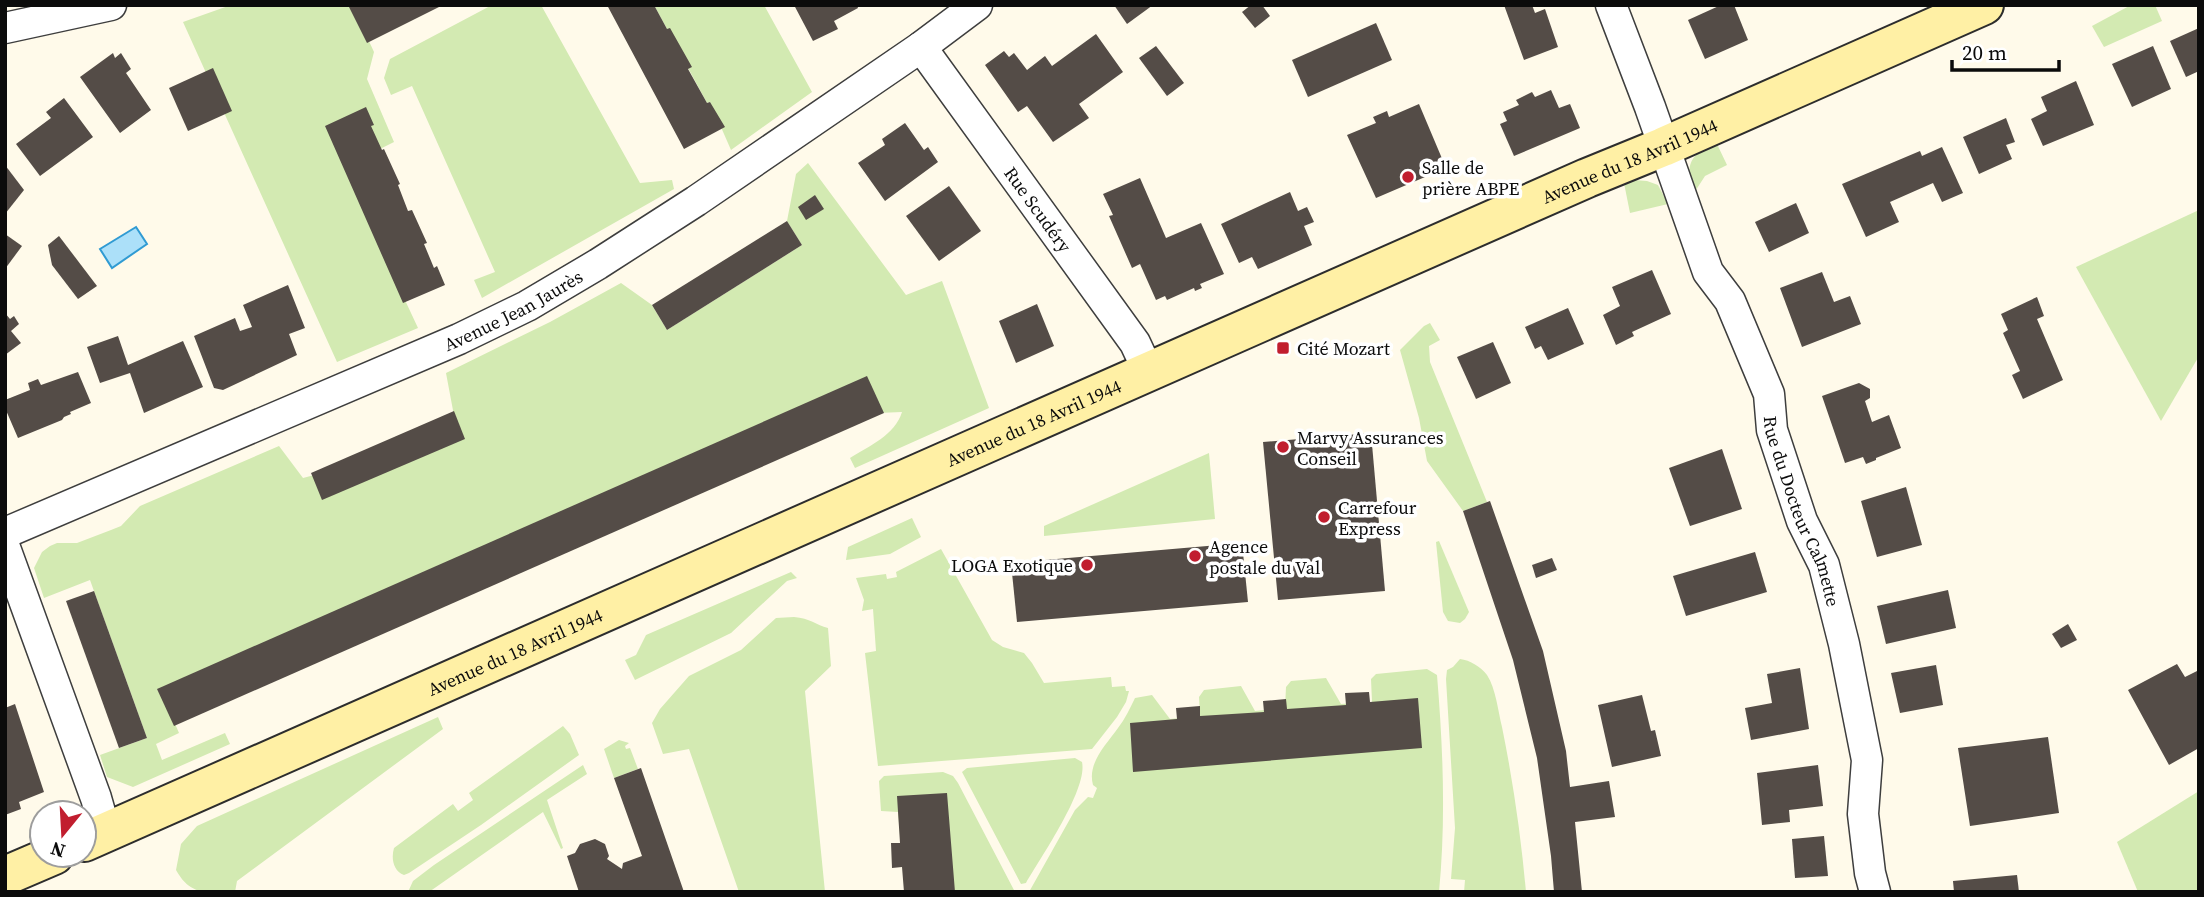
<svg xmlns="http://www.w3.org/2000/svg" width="2204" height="897" font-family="'Source Serif 4',serif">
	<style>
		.green { fill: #d3eab2 }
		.water { fill: #ace0f9; stroke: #309bd3; stroke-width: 2 }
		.building { fill: #544c47 }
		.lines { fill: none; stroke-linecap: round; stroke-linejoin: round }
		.street-casing { stroke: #3e3e3e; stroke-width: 33 }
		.secondary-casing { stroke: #2d2d2d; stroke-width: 42 }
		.street { stroke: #fff; stroke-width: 30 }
		.secondary { stroke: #fff0a5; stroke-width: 38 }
		.poi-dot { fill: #c11e2f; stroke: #fff; stroke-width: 2.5 }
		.labels { text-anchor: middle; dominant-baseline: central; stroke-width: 7; stroke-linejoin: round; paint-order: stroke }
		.street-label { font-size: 18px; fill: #0b0b0b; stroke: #fff }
		.poi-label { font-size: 18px; fill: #0b0b0b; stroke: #fff; text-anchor: start }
	</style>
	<rect width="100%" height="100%" fill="#fffaea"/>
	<g class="green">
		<polygon points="231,5 397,5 361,24 374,52 367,79 394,142 378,150 404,298 418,328 337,362 183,22"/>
		<polygon points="492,5 541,5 640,183 672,180 674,189 482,298 474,280 495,272 412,86 391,95 384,78 390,59"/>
		<polygon points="654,5 764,5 812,92 731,150 710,102 707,103"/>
		<polygon points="2131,5 2155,5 2162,21 2104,47 2092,26"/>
		<path d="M1716 142 1727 165 1705 176 1694 193C1684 164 1690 155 1716 142Z"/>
		<path d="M808 163 906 295 942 281 989 408 855 468 850 458C869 446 895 435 902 412L878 413 161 691 179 733 156 744 162 760 225 733 230 744 133 787 107 777 100 755 147 738 90 580 44 598 34 568 42 552 50 546 57 543H77L111 530 121 526 140 506 279 446 303 478 458 437 446 373 550 322 621 283 652 305 667 330 802 245 787 221 796 174Z"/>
		<polygon points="1634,180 1647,181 1658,185 1668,204 1630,213 1624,183"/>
		<polygon points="2199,210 2199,356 2161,421 2076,267"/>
		<polygon points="1430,323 1440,340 1429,346 1430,362 1487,502 1463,511 1427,461 1419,418 1400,350 1424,326"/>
		<polygon points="1209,453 1215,519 1044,536 1044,526"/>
		<polygon points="912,518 921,537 890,554 846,560 848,547"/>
		<polygon points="1439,541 1469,612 1465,619 1460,623 1448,621 1443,612 1436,542"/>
		<polygon points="941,549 992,640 1003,647 1024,653 1032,663 1044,683 1111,677 1112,687 1125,686 1126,691 1129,691 1126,702 1117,717 1092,749 878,766 865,653 876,651 873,609 862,611 864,600 856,578 886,574 887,579 897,577 896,572"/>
		<polygon points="791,572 797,578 787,581 731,633 635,680 625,660 636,655 646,635"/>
		<path d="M794 617C810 618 816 625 828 628L831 666 805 691 825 892H739L689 749 663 754 652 723 660 709 689 676 741 650 776 618Z"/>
		<path d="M1460 659C1470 660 1481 667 1487 675 1496 689 1498 711 1502 727 1513 781 1521 836 1526 892H1464L1465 880 1451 879 1455 828 1446 679 1447 670 1453 667Z"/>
		<path d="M1427 669 1437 675C1443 747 1446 820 1439 892H1029L1075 810 1088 797 1093 798 1097 788 1093 785C1087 763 1106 745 1118 728 1125 719 1130 708 1135 698L1152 695 1170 719 1200 716 1199 697 1204 690 1241 686 1255 711 1285 708 1286 687 1291 681 1326 678 1341 704 1372 702 1371 679 1376 674Z"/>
		<path d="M438 717 443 729 237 881 235 892C208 892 191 897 176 870L181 844 197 826Z"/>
		<path d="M563 726 570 734 579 755 481 825 409 873 404 875C393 871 391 858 394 848L453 804 458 811 473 800 469 793Z"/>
		<polygon points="619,740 629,743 625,746 626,749 630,748 638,769 614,778 604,749"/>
		<path d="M1075 758 1082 762C1088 789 1041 857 1026 883L1021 884 962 772 967 768Z"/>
		<polygon points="583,765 587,774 547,800 563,848 561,849 543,812 429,892 408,892 413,881 434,865"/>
		<polygon points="943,772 953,776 958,783 1015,892 905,892 898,812 881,811 879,781 884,776"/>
		<polygon points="2199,791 2199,892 2138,892 2117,842"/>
	</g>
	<polygon class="water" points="136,227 147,244 112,268 100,249"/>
	<g class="building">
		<polygon points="348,5 443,5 367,43"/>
		<polygon points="607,5 654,5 667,29 670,28 692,67 688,69 707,103 710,102 725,127 684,149"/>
		<polygon points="794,5 857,5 858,8 834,21 838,29 813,41"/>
		<polygon points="1114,5 1153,5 1127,24"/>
		<polygon points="1251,5 1262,5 1270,16 1255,28 1242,12"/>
		<polygon points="1504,5 1532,5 1535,13 1545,9 1558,47 1524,60"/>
		<polygon points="1721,5 1734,5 1748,40 1705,59 1688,20"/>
		<polygon points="1376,23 1392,60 1308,97 1292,60"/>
		<polygon points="2199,28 2199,71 2186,77 2170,41"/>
		<polygon points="1096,34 1123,72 1079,104 1089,118 1053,142 1027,106 1018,112 985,65 1004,51 1009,57 1014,53 1027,70 1045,56 1052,66"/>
		<polygon points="1156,46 1184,83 1167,96 1139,58"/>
		<polygon points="2153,46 2171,89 2132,107 2112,64"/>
		<polygon points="113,53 115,58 121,53 131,69 126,73 151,110 120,133 80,77"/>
		<polygon points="213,68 232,111 188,131 169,88"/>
		<polygon points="2076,81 2094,125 2043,146 2031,119 2047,111 2041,97"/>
		<polygon points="1551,90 1559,108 1570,104 1580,128 1514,156 1500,124 1507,121 1503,112 1519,105 1516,100 1532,92 1535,97"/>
		<polygon points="64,98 93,137 40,176 16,144 51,118 46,112"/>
		<polygon points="1419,104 1446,168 1376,198 1347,135 1376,123 1373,117 1387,111 1389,117"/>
		<polygon points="366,107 374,125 371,126 382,150 384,149 400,184 398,185 408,211 412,210 427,243 424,244 434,268 437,266 445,285 403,303 325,126"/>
		<polygon points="2006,118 2015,142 2006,145 2012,159 1979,174 1963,137"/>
		<polygon points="905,123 924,150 928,147 938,162 885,201 858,163 885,145 882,139"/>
		<polygon points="1942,147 1963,193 1942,202 1933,183 1890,202 1899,222 1866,237 1842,184 1920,151 1922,156"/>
		<polygon points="5,165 24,190 5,214"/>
		<polygon points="1140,178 1166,238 1201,223 1224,274 1200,284 1202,288 1195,291 1194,288 1167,300 1165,296 1156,300 1140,264 1132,268 1109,216 1113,215 1103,194"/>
		<polygon points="949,186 981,231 939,261 906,216"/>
		<polygon points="1290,192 1298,211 1307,207 1314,222 1304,226 1312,245 1258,269 1252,257 1239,263 1221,224"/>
		<polygon points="815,195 824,209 806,220 798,207"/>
		<polygon points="1796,203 1809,233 1769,252 1755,222"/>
		<polygon points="787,221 802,245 667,330 652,305"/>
		<polygon points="5,234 22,246 5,269"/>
		<polygon points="59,236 97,286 78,299 52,265 48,245"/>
		<polygon points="1652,270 1671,314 1632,332 1634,336 1616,345 1603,315 1620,306 1612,287"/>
		<polygon points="1822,272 1834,302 1850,296 1861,324 1802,347 1780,288"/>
		<polygon points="288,285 305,328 289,334 297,355 223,390 214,388 194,336 235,318 240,331 252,327 243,305"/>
		<polygon points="2037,297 2044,316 2037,319 2063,380 2023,399 2012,375 2020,371 2003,333 2008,330 2001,314"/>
		<polygon points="1037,304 1054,346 1016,363 999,321"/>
		<polygon points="1568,308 1584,344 1548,360 1541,346 1535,349 1525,327"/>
		<polygon points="5,313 10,319 14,316 19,324 11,331 21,343 5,355"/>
		<polygon points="118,336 128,365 183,341 203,387 144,413 130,373 100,383 87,347"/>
		<polygon points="1493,342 1511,383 1476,399 1457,357"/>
		<polygon points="78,372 91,403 70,412 71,414 64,417 62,420 18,438 5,408 5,400 30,390 28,383 38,379 41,385"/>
		<polygon points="867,376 884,413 174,726 157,689"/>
		<polygon points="1859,383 1870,389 1870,398 1865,401 1872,422 1889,415 1901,448 1876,458 1876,460 1866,464 1863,457 1845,463 1822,396"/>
		<polygon points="454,411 465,439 322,500 311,473"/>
		<polygon points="1371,433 1385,591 1278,600 1263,442"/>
		<polygon points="1722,449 1742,509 1690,526 1669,468"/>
		<polygon points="1906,487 1922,545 1877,557 1861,501"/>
		<polygon points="1490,501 1543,651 1566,751 1570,787 1609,781 1615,817 1575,822 1582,892 1554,892 1551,856 1537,758 1513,660 1463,511"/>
		<polygon points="1242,543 1248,602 1017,622 1011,563"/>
		<polygon points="1755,552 1767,592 1686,616 1673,576"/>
		<polygon points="1552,558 1557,570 1536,578 1532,565"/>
		<polygon points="1948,590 1956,628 1886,644 1877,606"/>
		<polygon points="94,591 147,738 119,748 66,601"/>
		<polygon points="2068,624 2077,640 2061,648 2052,634"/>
		<polygon points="2177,664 2185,677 2199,670 2199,748 2169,765 2128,690"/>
		<polygon points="1936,665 1943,705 1900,713 1891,673"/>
		<polygon points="1800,668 1809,729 1751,740 1745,708 1772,703 1767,674"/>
		<polygon points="1369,692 1370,702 1418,698 1422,748 1133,772 1130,723 1177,719 1176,708 1200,706 1200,716 1264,712 1263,701 1286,699 1287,709 1346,705 1345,693"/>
		<polygon points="1642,695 1651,731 1655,730 1661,756 1612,767 1598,705"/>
		<polygon points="15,704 44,792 19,802 21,809 5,815 5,708"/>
		<polygon points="2048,737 2059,813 1970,826 1958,748"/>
		<polygon points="1818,765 1823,806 1789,810 1790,822 1762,825 1757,773"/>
		<polygon points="641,768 684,892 579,892 567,856 575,853 580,844 595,839 605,844 609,856 607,859 622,869 623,863 642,856 614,778"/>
		<polygon points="947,793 955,892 904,892 902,867 892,868 891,843 900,843 897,796"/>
		<polygon points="1824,836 1828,876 1795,878 1792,839"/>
		<polygon points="2017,875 2019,892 1954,892 1953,881"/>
	</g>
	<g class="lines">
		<g class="street-casing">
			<g id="street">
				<path id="s1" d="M1611 5 1650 107 1708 272 1730 301 1769 394 1772 430 1802 521 1824 565 1844 644 1867 760 1863 814 1870 873 1875 892"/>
				<polyline points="5,28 111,5"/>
				<path id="s2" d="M921 47 1135 343 1149 373"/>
				<path id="s3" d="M5 533 459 339 527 306 598 264 696 201 921 47 977 5"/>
				<polyline points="5,548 96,798 106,833"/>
			</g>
		</g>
		<g class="secondary-casing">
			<g id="secondary">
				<path id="s4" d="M84 842 1587 178 1663 147 1984 5"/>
				<polyline points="5,876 54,855"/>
			</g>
		</g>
		<use href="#street" class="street"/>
		<use href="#secondary" class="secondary"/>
	</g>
	<g class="poi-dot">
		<circle cx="1408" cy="177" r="7"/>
		<rect x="1276" y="341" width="14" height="14" rx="3.5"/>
		<circle cx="1283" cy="447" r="7"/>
		<circle cx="1324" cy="517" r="7"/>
		<circle cx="1195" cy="556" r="7"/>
		<circle cx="1087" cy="565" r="7"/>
	</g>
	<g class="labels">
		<g class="street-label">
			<text stroke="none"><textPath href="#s4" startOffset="1689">Avenue du 18 Avril 1944</textPath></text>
			<text stroke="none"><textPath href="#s2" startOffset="200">Rue Scudéry</textPath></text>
			<text stroke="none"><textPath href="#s3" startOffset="555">Avenue Jean Jaurès</textPath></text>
			<text stroke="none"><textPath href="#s4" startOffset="1038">Avenue du 18 Avril 1944</textPath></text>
			<text stroke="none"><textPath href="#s1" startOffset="544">Rue du Docteur Calmette</textPath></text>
			<text stroke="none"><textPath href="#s4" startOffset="471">Avenue du 18 Avril 1944</textPath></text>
		</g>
		<g class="poi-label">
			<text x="1422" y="167">Salle de<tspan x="1422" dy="21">prière ABPE</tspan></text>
			<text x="1297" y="348">Cité Mozart</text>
			<text x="1297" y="437">Marvy Assurances<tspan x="1297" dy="21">Conseil</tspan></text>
			<text x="1338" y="507">Carrefour<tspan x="1338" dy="21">Express</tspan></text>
			<text x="1209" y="546">Agence<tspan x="1209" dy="21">postale du Val</tspan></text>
			<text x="1073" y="565" text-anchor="end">LOGA Exotique</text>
		</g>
	</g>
	<rect width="2204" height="897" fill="none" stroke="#0b0b0b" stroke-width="14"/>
	<g transform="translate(63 834) rotate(198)"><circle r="33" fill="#ffffff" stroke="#9d9d9d" stroke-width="2"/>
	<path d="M0-5L12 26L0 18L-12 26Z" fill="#c11e2f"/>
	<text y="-10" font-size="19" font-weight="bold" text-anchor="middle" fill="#0b0b0b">N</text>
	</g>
	<path d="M1952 60v10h107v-10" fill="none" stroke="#0b0b0b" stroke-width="3.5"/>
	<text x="1962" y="60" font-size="21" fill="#0b0b0b" stroke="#ffffff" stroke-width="5" paint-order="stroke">20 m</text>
</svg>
